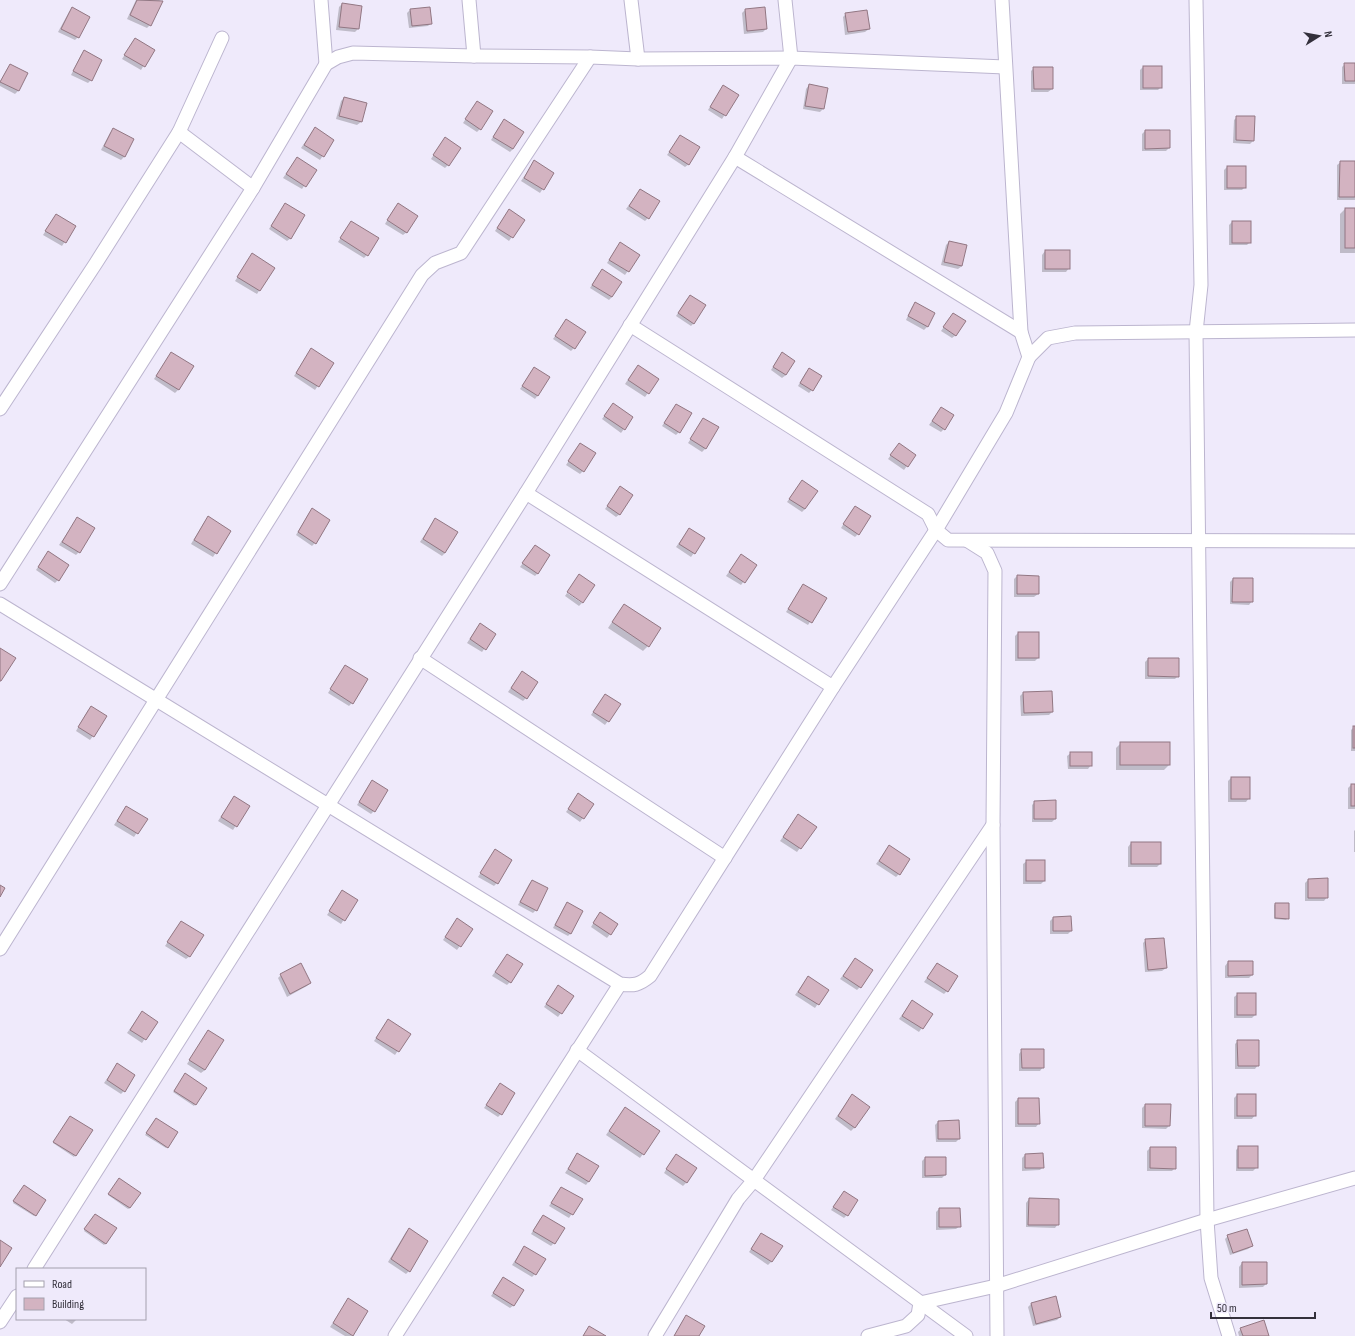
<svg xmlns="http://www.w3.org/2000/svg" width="1355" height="1336" font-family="'Sofia Sans Condensed',sans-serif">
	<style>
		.shadow { fill: #0003 }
		.building { fill: #d3b3c1; stroke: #927783 }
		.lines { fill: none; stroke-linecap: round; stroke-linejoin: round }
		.street-casing { stroke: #bcb5cf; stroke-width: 15 }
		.street { stroke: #fff; stroke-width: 13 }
	</style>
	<rect width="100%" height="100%" fill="#efeafb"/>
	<g class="shadow">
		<polygon points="136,0 159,0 161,1 150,25 147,28 127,19"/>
		<polygon points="342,4 358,29 355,32 336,30 339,7"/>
		<polygon points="72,9 78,37 75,40 58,32 69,12"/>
		<polygon points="410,10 431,23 428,26 409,28 407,13"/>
		<polygon points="745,10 766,29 763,32 744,34 742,13"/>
		<polygon points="846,14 869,29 865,32 845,35 843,17"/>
		<polygon points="135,39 153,50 141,70 122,59"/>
		<polygon points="84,52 91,80 88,83 71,75 81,55"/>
		<polygon points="1345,64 1355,64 1355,84 1342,84 1342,67"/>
		<polygon points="10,65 27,74 18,91 15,94 0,86 0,82 7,69"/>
		<polygon points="1143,67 1161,87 1158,90 1140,90 1140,70"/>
		<polygon points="1034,68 1052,89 1048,92 1031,92 1031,71"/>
		<polygon points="809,85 827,89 823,109 820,112 803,109 806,89"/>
		<polygon points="723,86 738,95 722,119 708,110"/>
		<polygon points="344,98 365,103 361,122 357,125 336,119 341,101"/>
		<polygon points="477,102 480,129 477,132 463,123"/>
		<polygon points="1237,117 1253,141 1250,144 1233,143 1234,120"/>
		<polygon points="501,124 513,149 510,152 491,140"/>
		<polygon points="315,128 333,140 320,160 301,148"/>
		<polygon points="113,130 133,140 124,157 121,160 101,150 110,133"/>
		<polygon points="1145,131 1169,148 1166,151 1142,151 1142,134"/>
		<polygon points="680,136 689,164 685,167 667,155"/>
		<polygon points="442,142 448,165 445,168 431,159"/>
		<polygon points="297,158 315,170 302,189 283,178"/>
		<polygon points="1341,162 1355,162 1355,200 1337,200 1337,165"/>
		<polygon points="532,165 553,173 540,193 521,181"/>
		<polygon points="1227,167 1245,187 1242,190 1224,190 1224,170"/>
		<polygon points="640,190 648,218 645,221 626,209"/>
		<polygon points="285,204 291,238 287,241 269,229"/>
		<polygon points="395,207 407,232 403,235 385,224"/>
		<polygon points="1345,209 1355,209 1355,253 1340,253 1340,214"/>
		<polygon points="506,214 524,220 509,241 495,231"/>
		<polygon points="56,215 75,226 62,246 43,235"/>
		<polygon points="351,222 367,255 364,258 338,242"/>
		<polygon points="1232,222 1250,242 1247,245 1229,245 1229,225"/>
		<polygon points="949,242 962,266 958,269 941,265 946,245"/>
		<polygon points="617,247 639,255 625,275 607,263"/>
		<polygon points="1045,251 1069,268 1066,272 1042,272 1042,255"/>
		<polygon points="252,255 273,268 257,294 235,281"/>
		<polygon points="599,273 612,297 609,300 590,288"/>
		<polygon points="687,299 694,323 691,326 676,316"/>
		<polygon points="915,304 933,314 927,327 924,330 906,320 912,307"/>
		<polygon points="953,314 956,335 952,338 941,331"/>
		<polygon points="566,320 574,348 571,351 553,339"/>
		<polygon points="311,349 333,363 315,390 294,376"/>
		<polygon points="171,353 179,389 175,393 154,379"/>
		<polygon points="779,357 786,375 782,378 771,370"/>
		<polygon points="534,368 538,395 535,399 520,389"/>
		<polygon points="635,369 658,379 645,397 625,384"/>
		<polygon points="806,372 812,390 809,393 798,386"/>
		<polygon points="613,404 624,429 621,433 602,419"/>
		<polygon points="676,405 679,432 676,435 662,426"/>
		<polygon points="941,408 944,429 941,432 929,425"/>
		<polygon points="704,419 706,448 702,452 688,443"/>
		<polygon points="580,444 583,471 580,474 566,465"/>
		<polygon points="899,444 915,455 904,470 888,459"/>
		<polygon points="802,481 805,509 802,512 787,502"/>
		<polygon points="620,488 620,514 616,517 605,509"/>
		<polygon points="852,510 858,534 855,537 841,528"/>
		<polygon points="309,513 315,543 312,546 296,535"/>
		<polygon points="77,519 79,552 76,555 59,545"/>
		<polygon points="435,519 445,553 442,556 420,542"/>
		<polygon points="205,521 230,531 213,557 191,544"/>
		<polygon points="689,529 704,539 691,557 676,547"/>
		<polygon points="535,546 538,573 535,576 520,567"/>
		<polygon points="741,555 756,565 741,585 726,576"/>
		<polygon points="45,556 58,580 55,583 36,570"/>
		<polygon points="1017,576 1038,594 1034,597 1014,597 1014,579"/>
		<polygon points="1233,579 1252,601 1249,605 1230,604 1230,582"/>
		<polygon points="801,588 825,599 808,625 786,612"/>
		<polygon points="567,593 582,603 579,606 565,596"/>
		<polygon points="625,605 648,646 643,651 608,628 620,610"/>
		<polygon points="477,628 495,634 482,652 467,643"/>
		<polygon points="1018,633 1038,658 1035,661 1015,661 1015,636"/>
		<polygon points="1148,659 1178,676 1175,679 1145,679 1145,662"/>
		<polygon points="345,666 352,703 349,706 328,693"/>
		<polygon points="519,676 526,698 523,701 508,692"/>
		<polygon points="1051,692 1052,712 1049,715 1021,716 1020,696 1023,693"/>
		<polygon points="605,695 620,704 605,725 591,715"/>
		<polygon points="88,710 93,736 90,740 76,731"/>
		<polygon points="1354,727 1355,727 1355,751 1351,751 1351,730"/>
		<polygon points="1121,743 1169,765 1164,770 1116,770 1116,748"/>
		<polygon points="1071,753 1091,765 1088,769 1068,769 1067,756"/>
		<polygon points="1231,778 1249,798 1246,802 1228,802 1228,781"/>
		<polygon points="369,785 374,811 371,814 357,805"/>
		<polygon points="1351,785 1355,785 1355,809 1348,809 1348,788"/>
		<polygon points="578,795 583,818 580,822 566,812"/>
		<polygon points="234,797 248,806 233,830 218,821"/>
		<polygon points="1035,802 1055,819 1052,822 1032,822 1032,805"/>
		<polygon points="126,807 146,819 134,837 114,825"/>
		<polygon points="798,816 815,827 797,852 780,841"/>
		<polygon points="1355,830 1355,852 1354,852 1354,831"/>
		<polygon points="1131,843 1160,864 1157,867 1128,867 1128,847"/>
		<polygon points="889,847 899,874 896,877 876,864"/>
		<polygon points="495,851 497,883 494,886 478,877"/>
		<polygon points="1027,861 1044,881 1041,884 1023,884 1023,864"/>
		<polygon points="1308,880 1327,897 1324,901 1305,901 1305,883"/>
		<polygon points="532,881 536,910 533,913 518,905 529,884"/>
		<polygon points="343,891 357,900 341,924 327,915"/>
		<polygon points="567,904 571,933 568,936 553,928 564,907"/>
		<polygon points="1275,904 1288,918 1286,920 1274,919 1274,905"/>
		<polygon points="597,917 617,925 607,938 591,927"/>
		<polygon points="1053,918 1071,931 1068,934 1050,934 1050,921"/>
		<polygon points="181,922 190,956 186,959 165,946"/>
		<polygon points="454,923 472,929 457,950 443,940"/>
		<polygon points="1146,940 1166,968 1162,971 1145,972 1143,943"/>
		<polygon points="507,955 510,982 507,985 492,976"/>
		<polygon points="855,960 860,987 857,990 840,979"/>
		<polygon points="1228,962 1252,975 1249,978 1225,978 1225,966"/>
		<polygon points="937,964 947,991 944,994 924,982"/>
		<polygon points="281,975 310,983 307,986 287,997 278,978"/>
		<polygon points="808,977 827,990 815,1008 795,995"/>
		<polygon points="555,990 573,996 558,1017 544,1007"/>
		<polygon points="1238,994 1255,1015 1252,1018 1234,1018 1234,997"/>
		<polygon points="912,1002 932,1014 919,1032 899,1019"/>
		<polygon points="142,1012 156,1022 142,1043 127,1033"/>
		<polygon points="385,1024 409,1034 395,1055 374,1041"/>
		<polygon points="208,1031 205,1070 201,1073 187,1064"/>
		<polygon points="1238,1041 1258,1065 1255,1069 1235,1069 1235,1044"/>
		<polygon points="1022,1050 1043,1067 1040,1071 1019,1071 1019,1054"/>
		<polygon points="117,1065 124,1091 121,1094 104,1083"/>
		<polygon points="184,1076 206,1088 194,1106 173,1092"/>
		<polygon points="500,1085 501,1114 498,1117 484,1108"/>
		<polygon points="1237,1095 1255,1115 1252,1119 1234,1119 1234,1098"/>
		<polygon points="849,1099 855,1127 851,1131 835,1119"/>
		<polygon points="1018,1099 1039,1123 1036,1127 1015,1127 1015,1102"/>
		<polygon points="1145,1105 1169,1126 1166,1129 1142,1128 1142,1108"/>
		<polygon points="622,1112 659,1131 640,1158 606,1135"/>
		<polygon points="69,1118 91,1131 74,1157 53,1143"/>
		<polygon points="155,1120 167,1147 166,1148 145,1135"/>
		<polygon points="938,1122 959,1139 956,1142 936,1142 935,1125"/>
		<polygon points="1239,1147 1257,1167 1253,1171 1236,1171 1236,1150"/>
		<polygon points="1150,1148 1175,1168 1172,1171 1147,1171 1147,1151"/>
		<polygon points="577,1155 589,1181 586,1185 565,1173"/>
		<polygon points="1025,1155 1043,1167 1040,1170 1022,1171 1022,1158"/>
		<polygon points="673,1158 686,1183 683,1186 664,1173"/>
		<polygon points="925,1158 945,1158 945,1175 942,1178 922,1178 922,1161"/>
		<polygon points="118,1181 130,1208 128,1209 108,1195"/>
		<polygon points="22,1188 35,1215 34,1216 13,1203"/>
		<polygon points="561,1188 581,1200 569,1218 549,1206"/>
		<polygon points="844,1192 847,1215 844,1218 831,1210"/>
		<polygon points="1029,1199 1058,1224 1055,1228 1026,1227 1026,1203"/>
		<polygon points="939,1209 960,1226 956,1229 936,1230 936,1212"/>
		<polygon points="93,1216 106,1243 104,1245 84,1231"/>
		<polygon points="540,1219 554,1243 551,1246 531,1234"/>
		<polygon points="409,1229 409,1271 406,1274 388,1262 406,1232"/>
		<polygon points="761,1234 772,1261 768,1265 749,1252"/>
		<polygon points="1228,1236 1252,1246 1248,1249 1230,1255 1225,1239"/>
		<polygon points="524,1247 535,1274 532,1277 512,1265"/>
		<polygon points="1242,1263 1266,1284 1263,1287 1239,1288 1239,1267"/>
		<polygon points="503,1278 514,1305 510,1308 491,1296"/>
		<polygon points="1055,1298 1060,1317 1057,1320 1033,1326 1028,1307 1031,1304"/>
		<polygon points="348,1300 352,1335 351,1336 345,1336 330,1327"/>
		<polygon points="686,1317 698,1336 674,1336 683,1320"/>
		<polygon points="64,1319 77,1319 72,1324"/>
		<polygon points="1241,1329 1268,1336 1239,1336 1238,1332"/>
	</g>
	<g class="building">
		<polygon points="137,0 163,1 151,26 130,15"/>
		<polygon points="342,3 362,6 359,29 339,27"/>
		<polygon points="72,7 90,17 79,38 61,29"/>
		<polygon points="430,7 432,24 412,26 410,9"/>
		<polygon points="765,7 767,29 747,31 745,9"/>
		<polygon points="867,10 870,29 848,32 845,13"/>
		<polygon points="135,38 155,50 145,67 124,55"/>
		<polygon points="84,50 102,60 92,81 73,71"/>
		<polygon points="1344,63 1355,63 1355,81 1345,81"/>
		<polygon points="10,64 28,73 19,91 0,82"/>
		<rect x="1143" y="66" width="19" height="22"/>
		<polygon points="1033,67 1053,67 1053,89 1034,89"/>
		<polygon points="809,84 828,88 824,109 805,106"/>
		<polygon points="723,85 739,95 726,116 710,107"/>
		<polygon points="344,97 367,103 362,122 339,116"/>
		<polygon points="477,101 493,111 481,130 465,119"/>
		<polygon points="1236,116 1255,116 1254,141 1236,140"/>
		<polygon points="504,119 524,132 513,149 493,137"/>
		<polygon points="315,127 334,140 324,157 304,145"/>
		<polygon points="113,128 134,139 125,157 104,146"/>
		<polygon points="1145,130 1170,130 1170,148 1145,149"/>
		<polygon points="680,135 700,147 689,165 669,152"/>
		<polygon points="445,137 461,148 449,166 433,155"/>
		<polygon points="297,157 317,170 306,187 286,174"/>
		<polygon points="534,160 554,173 544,190 524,178"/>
		<polygon points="1340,161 1355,161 1355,197 1339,197"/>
		<rect x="1227" y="166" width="19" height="22"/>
		<polygon points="640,189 660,201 649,219 629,206"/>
		<polygon points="285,203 305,215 291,239 271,226"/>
		<polygon points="398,203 418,216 407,233 387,220"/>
		<rect x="1345" y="208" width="10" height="40"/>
		<polygon points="509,209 525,220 513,238 497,228"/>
		<polygon points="56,214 76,226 66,243 45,231"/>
		<polygon points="351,221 379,238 368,256 340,238"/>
		<rect x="1232" y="221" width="19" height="22"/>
		<polygon points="949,241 967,245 962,266 944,262"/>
		<polygon points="620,242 640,255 629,272 609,260"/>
		<rect x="1045" y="250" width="25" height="19"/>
		<polygon points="252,253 275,268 260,291 237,277"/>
		<polygon points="602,269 622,282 612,297 592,285"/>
		<polygon points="690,295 706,305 694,324 678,313"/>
		<polygon points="915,302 935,313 928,327 908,316"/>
		<polygon points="953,313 966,321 956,336 943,327"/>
		<polygon points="566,319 586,332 575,349 555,336"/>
		<polygon points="311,348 334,363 319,387 296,373"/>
		<polygon points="171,352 194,366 179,390 156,376"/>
		<polygon points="782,352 795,361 786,375 773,367"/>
		<polygon points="638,365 659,379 649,394 628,380"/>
		<polygon points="534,367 550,377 538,396 522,386"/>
		<polygon points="809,368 822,376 813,391 800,383"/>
		<polygon points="613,403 633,417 625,430 604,416"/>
		<polygon points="676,404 692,413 680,433 664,423"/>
		<polygon points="941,407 954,415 945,430 932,421"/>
		<polygon points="703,418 719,427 706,449 690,439"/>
		<polygon points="580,443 596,453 584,472 568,461"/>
		<polygon points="899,443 916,455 908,467 890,455"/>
		<polygon points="802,480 818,491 805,509 789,499"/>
		<polygon points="620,486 633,495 620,515 607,506"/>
		<polygon points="855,506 871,516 859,535 843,524"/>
		<polygon points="312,508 330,520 316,544 298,532"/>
		<polygon points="208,516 231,531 217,554 194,540"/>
		<polygon points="77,517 95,528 80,553 62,542"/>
		<polygon points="435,518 458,532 445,553 423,539"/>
		<polygon points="689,528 705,538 695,554 679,544"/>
		<polygon points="535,545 550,555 538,574 522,563"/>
		<polygon points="48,551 69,565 59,581 38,567"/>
		<polygon points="741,554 757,565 745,583 729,572"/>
		<polygon points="579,574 595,585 583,603 567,592"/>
		<polygon points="1017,575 1039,576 1039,594 1017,594"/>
		<polygon points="1233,578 1253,578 1253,602 1232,602"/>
		<polygon points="803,584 827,598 812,623 788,609"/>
		<polygon points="624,604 661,628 649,647 612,622"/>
		<polygon points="480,623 496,634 486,650 470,639"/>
		<rect x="1018" y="632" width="21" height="26"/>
		<polygon points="0,648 16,658 1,681 0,681"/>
		<polygon points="1148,658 1179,658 1179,677 1148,676"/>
		<polygon points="345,665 368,679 353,704 330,689"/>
		<polygon points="522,671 538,682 527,699 511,688"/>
		<polygon points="1052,691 1053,712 1024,713 1023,692"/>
		<polygon points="605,694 621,704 609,722 593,712"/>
		<polygon points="91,706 107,716 94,737 78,727"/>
		<rect x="1353" y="726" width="2" height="22"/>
		<rect x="1120" y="742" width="50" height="23"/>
		<rect x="1070" y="752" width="22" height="14"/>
		<rect x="1231" y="777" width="19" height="22"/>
		<polygon points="372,780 388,790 375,812 359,802"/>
		<rect x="1351" y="784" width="4" height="22"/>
		<polygon points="578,793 594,804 584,819 568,809"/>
		<polygon points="234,796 250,806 237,827 221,817"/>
		<polygon points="1056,800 1056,819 1034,819 1034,801"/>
		<polygon points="126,806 148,819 138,834 117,821"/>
		<polygon points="798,814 817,827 801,849 783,837"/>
		<rect x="1131" y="842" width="30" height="22"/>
		<polygon points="889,845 910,859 900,875 879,861"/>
		<polygon points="495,849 512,860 498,884 480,873"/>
		<rect x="1026" y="860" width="19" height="21"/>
		<polygon points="1328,878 1328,898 1308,898 1308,879"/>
		<polygon points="532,880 548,888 537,911 520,902"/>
		<polygon points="0,885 5,888 0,897"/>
		<polygon points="342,890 358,900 345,921 329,911"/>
		<polygon points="567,902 583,911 571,934 555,925"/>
		<polygon points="1275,903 1289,903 1289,919 1275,918"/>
		<polygon points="600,912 618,924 611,935 593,923"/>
		<polygon points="1071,916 1072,931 1053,931 1053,917"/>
		<polygon points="457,918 473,929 461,947 445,937"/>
		<polygon points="181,921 204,935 190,957 167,942"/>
		<polygon points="1164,938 1167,968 1148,970 1145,939"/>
		<polygon points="507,954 523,964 511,983 495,972"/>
		<polygon points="855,958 873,970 861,988 843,976"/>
		<polygon points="1228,961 1253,961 1253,975 1228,976"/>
		<polygon points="301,963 311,983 290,994 280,974"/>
		<polygon points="937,963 958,976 948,992 927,978"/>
		<polygon points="808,976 829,990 819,1005 798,992"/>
		<polygon points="558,985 574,996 562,1014 546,1004"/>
		<rect x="1237" y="993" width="19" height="22"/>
		<polygon points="912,1000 933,1014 923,1029 902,1016"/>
		<polygon points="142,1011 158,1022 146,1040 130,1030"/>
		<polygon points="388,1019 411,1034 399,1052 376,1038"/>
		<polygon points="208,1030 224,1040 205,1070 189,1060"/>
		<polygon points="1237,1040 1259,1040 1259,1066 1238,1066"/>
		<polygon points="1021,1049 1044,1049 1044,1068 1022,1068"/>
		<polygon points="117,1063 135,1075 125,1092 107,1080"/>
		<polygon points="185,1073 207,1088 196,1105 174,1091"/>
		<polygon points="500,1083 515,1093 502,1115 486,1105"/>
		<polygon points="852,1094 870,1107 855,1128 838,1116"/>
		<rect x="1237" y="1094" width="19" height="22"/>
		<polygon points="1018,1098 1039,1098 1040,1124 1018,1124"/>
		<polygon points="1145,1104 1171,1104 1170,1126 1145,1126"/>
		<polygon points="625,1107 660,1131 644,1155 609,1131"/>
		<polygon points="70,1116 93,1130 76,1156 53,1142"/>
		<polygon points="156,1118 178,1132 168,1148 146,1133"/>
		<polygon points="959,1120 960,1139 938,1139 938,1121"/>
		<rect x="1238" y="1146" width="20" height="22"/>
		<polygon points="1150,1147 1176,1147 1176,1169 1150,1168"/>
		<polygon points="577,1153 599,1166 589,1182 568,1169"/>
		<polygon points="1043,1153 1044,1168 1025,1168 1025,1154"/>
		<polygon points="676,1154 697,1168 687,1183 666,1169"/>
		<polygon points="925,1157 946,1157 946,1175 925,1176"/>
		<polygon points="119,1178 141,1193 130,1208 108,1194"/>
		<polygon points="24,1185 46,1200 36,1216 13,1201"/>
		<polygon points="561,1187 583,1199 573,1215 551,1203"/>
		<polygon points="844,1191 858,1200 848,1216 833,1207"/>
		<polygon points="1029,1198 1059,1199 1059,1225 1028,1225"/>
		<polygon points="939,1208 960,1208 961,1227 939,1227"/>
		<polygon points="95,1214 117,1228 106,1244 84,1229"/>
		<polygon points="543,1215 565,1228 555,1244 533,1231"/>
		<polygon points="409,1228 428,1241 410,1272 391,1259"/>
		<polygon points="1247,1229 1253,1246 1233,1253 1227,1235"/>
		<polygon points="761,1233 783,1246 772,1262 751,1249"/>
		<polygon points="0,1240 12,1248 0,1267"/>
		<polygon points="524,1246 546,1259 536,1275 515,1262"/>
		<polygon points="1242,1262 1267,1262 1267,1284 1242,1285"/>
		<polygon points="503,1277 524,1290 514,1306 493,1293"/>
		<polygon points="1056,1296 1061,1317 1036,1324 1031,1303"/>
		<polygon points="348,1298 368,1311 353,1336 333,1323"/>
		<polygon points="686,1315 705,1326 699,1336 674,1336"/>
		<polygon points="1264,1320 1269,1336 1243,1336 1240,1328"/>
		<polygon points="589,1326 606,1336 583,1336"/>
	</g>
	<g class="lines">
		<g class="street-casing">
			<g id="street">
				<polyline points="321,0 326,64"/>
				<polyline points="469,0 474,56"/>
				<polyline points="631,0 638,59"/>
				<polyline points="1196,0 1201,285 1196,332 1207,1220 1211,1278 1229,1336"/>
				<polyline points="179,132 253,188"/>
				<polyline points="735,157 1021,332"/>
				<polyline points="630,325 928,514 936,530 948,540 1355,541"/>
				<polyline points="1029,357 1048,338 1075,333 1355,330"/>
				<polyline points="0,409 96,263 179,132 222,38"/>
				<polyline points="526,493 833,687"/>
				<polyline points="968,541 987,553 995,571 993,825 997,1336"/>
				<polyline points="0,584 253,188 326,64 338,57 353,53 474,56 590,57 638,59 791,58 1005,67"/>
				<path d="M0 604 620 984C634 986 639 985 650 976L833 687 936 530 1006 413 1029 357 1021 332 1002 0"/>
				<polyline points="420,658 725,858"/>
				<polyline points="0,949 422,275 435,263 461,253 590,57"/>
				<polyline points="577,1050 966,1336"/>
				<polyline points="34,1269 526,493 735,157 791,58 785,0"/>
				<polyline points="920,1303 996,1286 1207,1220 1355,1178"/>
				<polyline points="0,1322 17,1296"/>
				<polyline points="395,1336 620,984"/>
				<polyline points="655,1336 738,1199 754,1180 993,825"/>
				<polyline points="868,1336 906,1326 918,1315 920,1303"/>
			</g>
		</g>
		<use href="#street" class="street"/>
	</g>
	<rect x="16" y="1268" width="130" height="52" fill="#efeafb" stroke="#a4a0ae"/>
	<rect x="24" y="1281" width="20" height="6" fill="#ffffff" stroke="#a4a0ae"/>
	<text x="52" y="1288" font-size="12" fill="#33303b">Road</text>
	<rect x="24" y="1298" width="20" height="12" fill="#d3b3c1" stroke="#a4a0ae"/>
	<text x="52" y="1308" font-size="12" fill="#33303b">Building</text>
	<g transform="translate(1319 36) rotate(79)" stroke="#efeafb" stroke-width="3" paint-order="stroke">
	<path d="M0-3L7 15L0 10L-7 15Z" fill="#33303b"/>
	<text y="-6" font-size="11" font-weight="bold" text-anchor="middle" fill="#33303b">N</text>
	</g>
	<path d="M1211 1312v6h104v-6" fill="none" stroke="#33303b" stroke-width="2"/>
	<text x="1217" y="1312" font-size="12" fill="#33303b" stroke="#efeafb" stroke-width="3" paint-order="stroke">50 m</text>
</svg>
